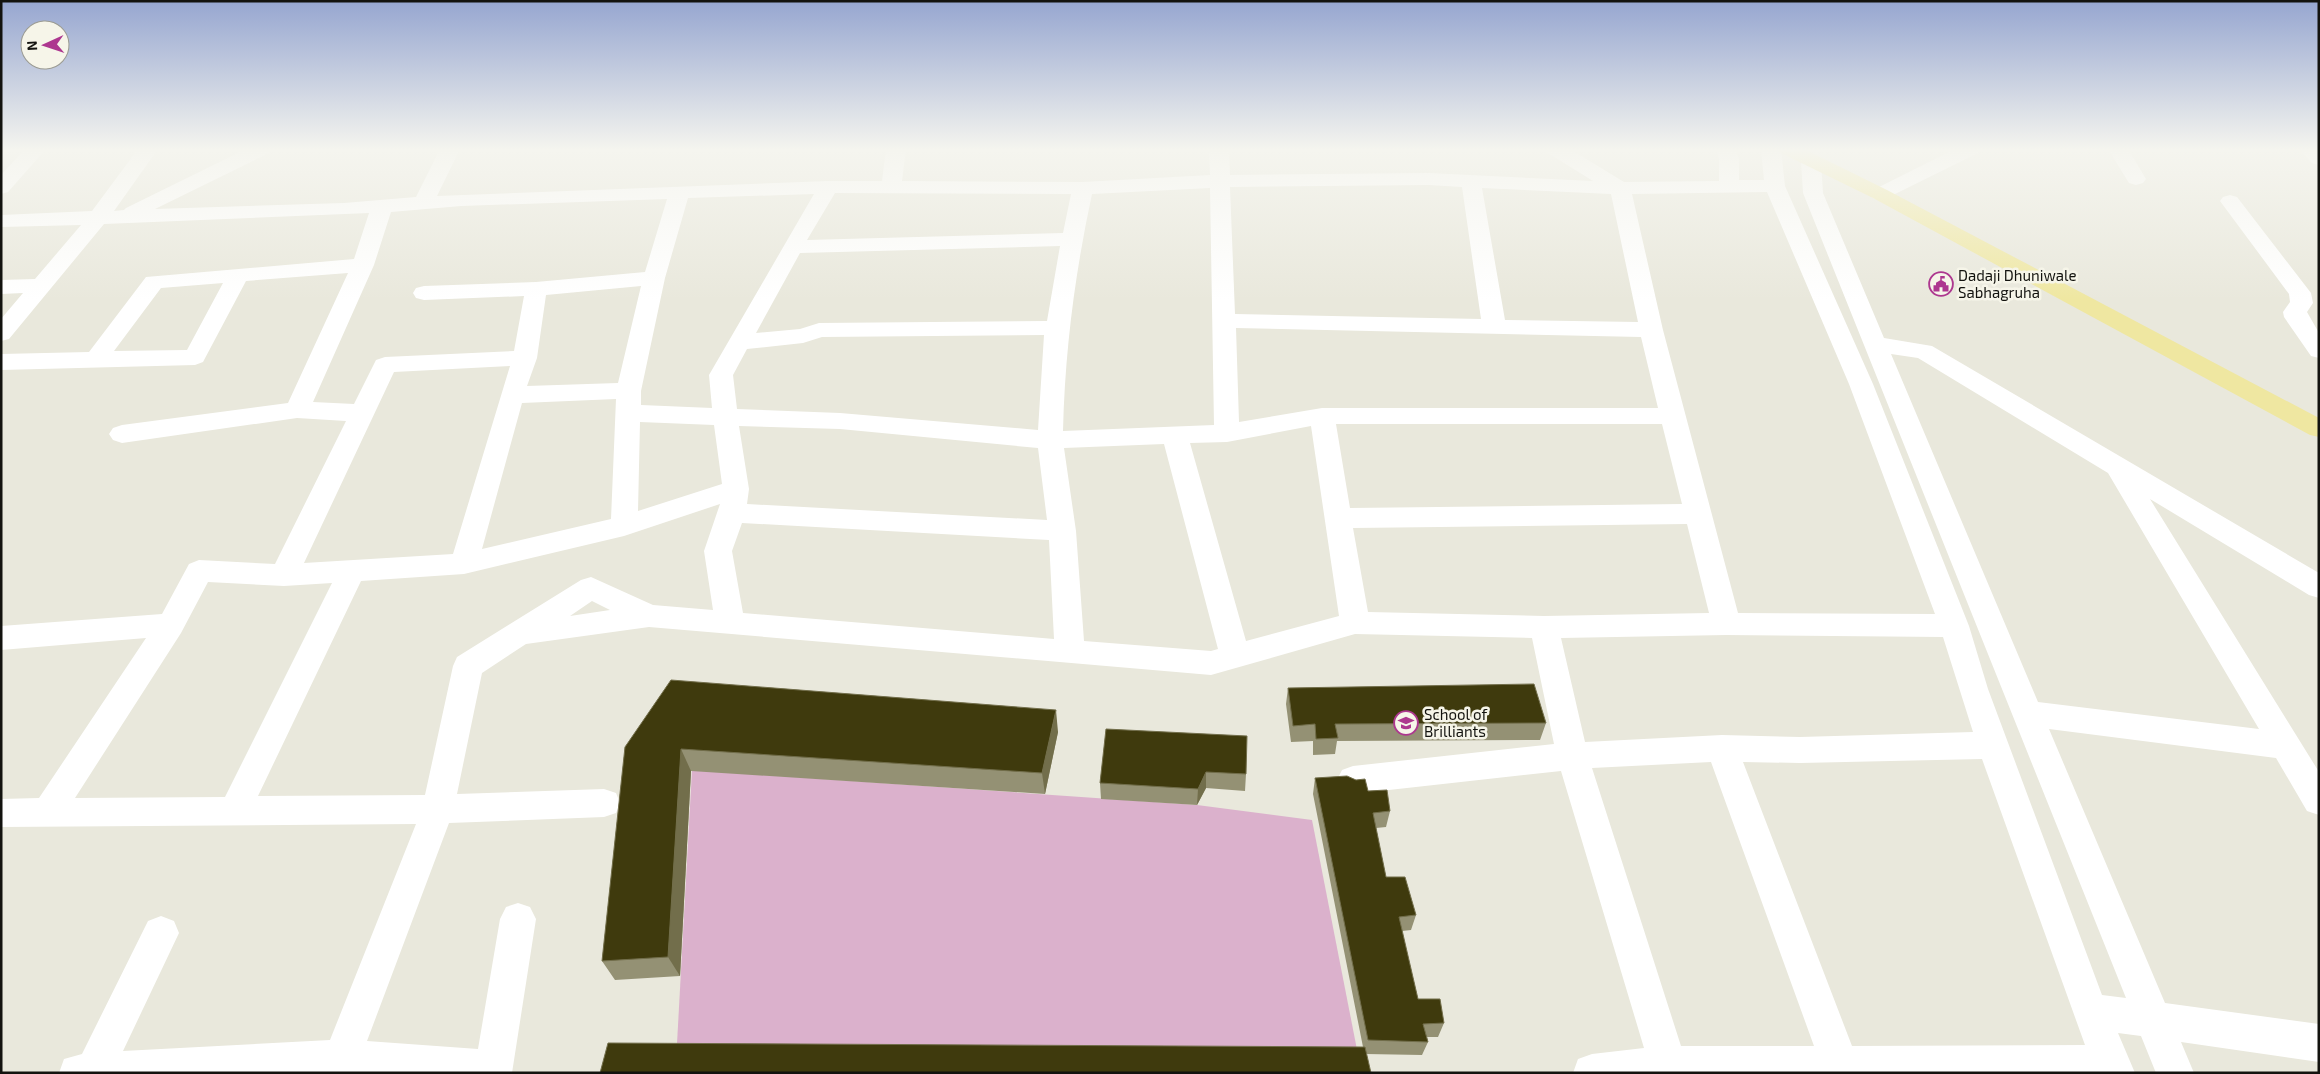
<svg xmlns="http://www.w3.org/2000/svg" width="2320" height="1074" font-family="'Exo 2',sans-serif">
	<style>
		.green { fill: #dbb1cc }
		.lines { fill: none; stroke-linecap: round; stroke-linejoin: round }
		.minor { fill: #fff; fill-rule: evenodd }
		.major { fill: #efe7a1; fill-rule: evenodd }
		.wall { fill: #949174 }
		.shaded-wall { fill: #726e4b }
		.building { fill: #3f3a0d; stroke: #726e4b }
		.labels { text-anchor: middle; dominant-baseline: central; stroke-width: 5; stroke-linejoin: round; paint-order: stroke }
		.poi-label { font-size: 15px; fill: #13130f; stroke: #f6f5e9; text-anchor: start }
	</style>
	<rect width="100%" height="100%" fill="#e9e8dc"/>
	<polygon class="green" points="692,770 1197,805 1312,820 1360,1065 676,1062"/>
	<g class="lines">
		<g class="minor">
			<polygon points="25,149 46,149 8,192 1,194 1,175"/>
			<path d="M138 149H158L114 211 124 210 126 208 246 149H272L269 153 155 209 344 203 416 197 440 149H460L437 196 828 181H882L886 149H906L902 181 1083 182 1210 175 1209 149H1229L1230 175 1429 173 1593 181 1548 153 1545 149H1570L1624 182 1719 181V158L1715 149H1735L1739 158V180H1764L1761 149H1781L1785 186 1873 384 1969 626 1988 689 2102 995 2126 998 1803 193 1801 161 1804 157 1811 155 1818 157 1821 161 1823 193 1884 338 1932 346 2319 573V598L2309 595 2150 499 2319 772V815L2307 811 2276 758 2049 729 2165 1003 2319 1024V1062L2181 1042 2194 1073H2156L2141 1036 2118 1033 2135 1073H1573L1578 1059 1592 1054 1644 1048 1561 771 1353 794 1342 790 1337 780 1342 770 1353 766 1554 744 1532 638 1355 634 1211 675 649 627 526 644 482 673 457 794 604 789 616 793 620 803 616 813 604 817 449 823 367 1041 478 1049 500 919 506 907 518 903 530 907 536 919 512 1073H59L64 1059 82 1054 148 921 161 916 174 921 179 933 123 1051 330 1040 416 824 1 827V799L39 798 146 638 1 650V626L162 614 189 564 199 560 275 564 346 421 297 418 122 443 113 440 109 434 113 428 122 425 288 403 348 273 246 281 203 362 195 365 1 370V354L89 352 146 277 354 259 369 213 104 224 9 339 1 341V319L23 293 1 294V280L35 279 81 225 1 227V215L92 211ZM1429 185 1462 187 1481 319 1235 314 1230 187ZM1210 188 1214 425 1063 431C1065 350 1075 273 1092 194ZM1482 188 1611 194 1638 322 1505 320ZM1767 192 1849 384 1935 614 1738 613 1663 330 1632 194ZM835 193 1071 194 1063 233 807 240ZM814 194 709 375 712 408 641 405V391L665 278 688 198ZM667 199 645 272 536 282 424 286 416 288 413 293 416 298 424 300 524 296 514 351 385 357 376 360 354 404 313 402 374 265 391 212 461 206ZM1060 246 1047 321 819 323 800 329 756 333 800 253ZM223 283 187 350 114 351 161 288ZM641 286 618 383 527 386 537 358 546 295ZM1236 328 1641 337 1658 408H1322L1239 422ZM1044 335 1038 430 840 413 737 409 733 375 747 349 803 343 822 337ZM1891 354 1918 358 2108 473 2259 729 2038 702ZM510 366 453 554 304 563 394 372ZM616 399 611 519 482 549 522 403ZM640 422 714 425 722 484 638 511ZM1336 424H1662L1682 504 1350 508ZM739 426 840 429 1038 448 1047 520 747 504 749 489ZM1311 426 1339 616 1246 641 1190 443 1227 442ZM1164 444 1218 649 1211 651 1084 641 1076 531 1064 448ZM720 504 704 551 713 610 653 605 591 577 581 580 457 657 453 666 425 795 258 796 361 581 464 574 624 536ZM742 523 1049 540 1054 639 743 613 732 551ZM1687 524 1709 613 1544 616 1368 612 1353 528ZM208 582 284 586 332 583 225 797 75 798 181 633ZM592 601 610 610 570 616ZM1726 635 1943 637 1973 732 1800 737 1722 735 1585 742 1561 638ZM1982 759 2085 1045 1852 1046 1743 762 1800 763ZM1711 762 1814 1046H1681L1592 768Z"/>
			<polygon points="1955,149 1981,149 1978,153 1887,198 1880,200 1873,198 1870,194 1873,190"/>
			<polygon points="2108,149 2128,149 2146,179 2143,183 2136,185 2129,183"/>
			<polygon points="2299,149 2319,149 2319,165 2312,163"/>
			<polygon points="2230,195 2237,197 2311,293 2313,303 2307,312 2319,333 2319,358 2311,356 2284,317 2283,312 2290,302 2289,294 2220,201 2223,197"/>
		</g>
		<polygon class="major" points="1778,149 1804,149 1887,190 2319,418 2319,437 2310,435 1873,198 1781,153"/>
	</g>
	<g class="wall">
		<polygon points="1288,688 1546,723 1540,740 1337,741 1335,754 1313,755 1313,741 1291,742 1286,704"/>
		<polygon points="1106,729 1246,774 1245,791 1206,788 1197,805 1101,799 1100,783"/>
		<polygon points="1058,732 1045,794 691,771 680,976 615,980 602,961 625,747"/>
		<polygon points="1315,778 1368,791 1390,811 1386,827 1376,828 1386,877 1416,915 1411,930 1402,931 1418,999 1444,1023 1438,1037 1427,1037 1428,1042 1422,1055 1366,1054 1363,1047 1313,794"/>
	</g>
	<g class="shaded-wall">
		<polygon points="1056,710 1058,732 1045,794 1042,773"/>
		<polygon points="681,749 691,771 680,976 668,957"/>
		<polygon points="1206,772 1206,788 1197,805 1198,789"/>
	</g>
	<g class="building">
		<polygon points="671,680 1056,710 1042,773 681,749 668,957 602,961 625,747"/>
		<polygon points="1534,684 1546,723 1335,724 1338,738 1316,739 1315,724 1293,726 1288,688"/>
		<polygon points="1106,729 1247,736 1246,774 1206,772 1198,789 1100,783"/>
		<polygon points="1347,776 1356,780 1365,779 1368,791 1387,790 1390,811 1373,813 1386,877 1405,877 1416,915 1399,917 1418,999 1440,999 1444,1023 1423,1024 1428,1042 1368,1040 1315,778"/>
		<polygon points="608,1043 1365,1047 1371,1073 600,1073"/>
	</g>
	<linearGradient id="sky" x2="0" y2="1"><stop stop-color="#96a6d0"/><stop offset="0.5" stop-color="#f5f5ef"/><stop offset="1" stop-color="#f5f5ef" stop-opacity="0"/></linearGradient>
	<rect width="2320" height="300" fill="url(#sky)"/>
	<defs>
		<g id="civic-ring" transform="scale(1.25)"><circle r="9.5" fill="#f6f5e9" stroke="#ad378f" stroke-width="1.5"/><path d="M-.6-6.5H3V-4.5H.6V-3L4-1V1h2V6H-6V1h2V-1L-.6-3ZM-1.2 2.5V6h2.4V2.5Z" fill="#ad378f"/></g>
		<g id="school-ring" transform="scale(1.25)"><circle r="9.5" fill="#f6f5e9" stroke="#ad378f" stroke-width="1.5"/><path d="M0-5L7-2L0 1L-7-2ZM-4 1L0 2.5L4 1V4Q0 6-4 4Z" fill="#ad378f"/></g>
	</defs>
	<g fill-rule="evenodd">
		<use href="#civic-ring" x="1941" y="284"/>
		<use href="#school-ring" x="1406" y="723"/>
	</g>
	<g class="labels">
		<g class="poi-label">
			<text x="1958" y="275">Dadaji Dhuniwale<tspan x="1958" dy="17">Sabhagruha</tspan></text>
			<text x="1424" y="714">School of<tspan x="1424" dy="17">Brilliants</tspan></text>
		</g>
	</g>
	<rect width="2320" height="1074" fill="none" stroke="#13130f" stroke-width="5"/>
	<g transform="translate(45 45) rotate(267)"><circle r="24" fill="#f6f5e9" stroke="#9b9b92"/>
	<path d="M0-4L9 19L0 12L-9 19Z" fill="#ad378f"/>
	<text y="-8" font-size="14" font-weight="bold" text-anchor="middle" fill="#13130f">N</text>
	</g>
</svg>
